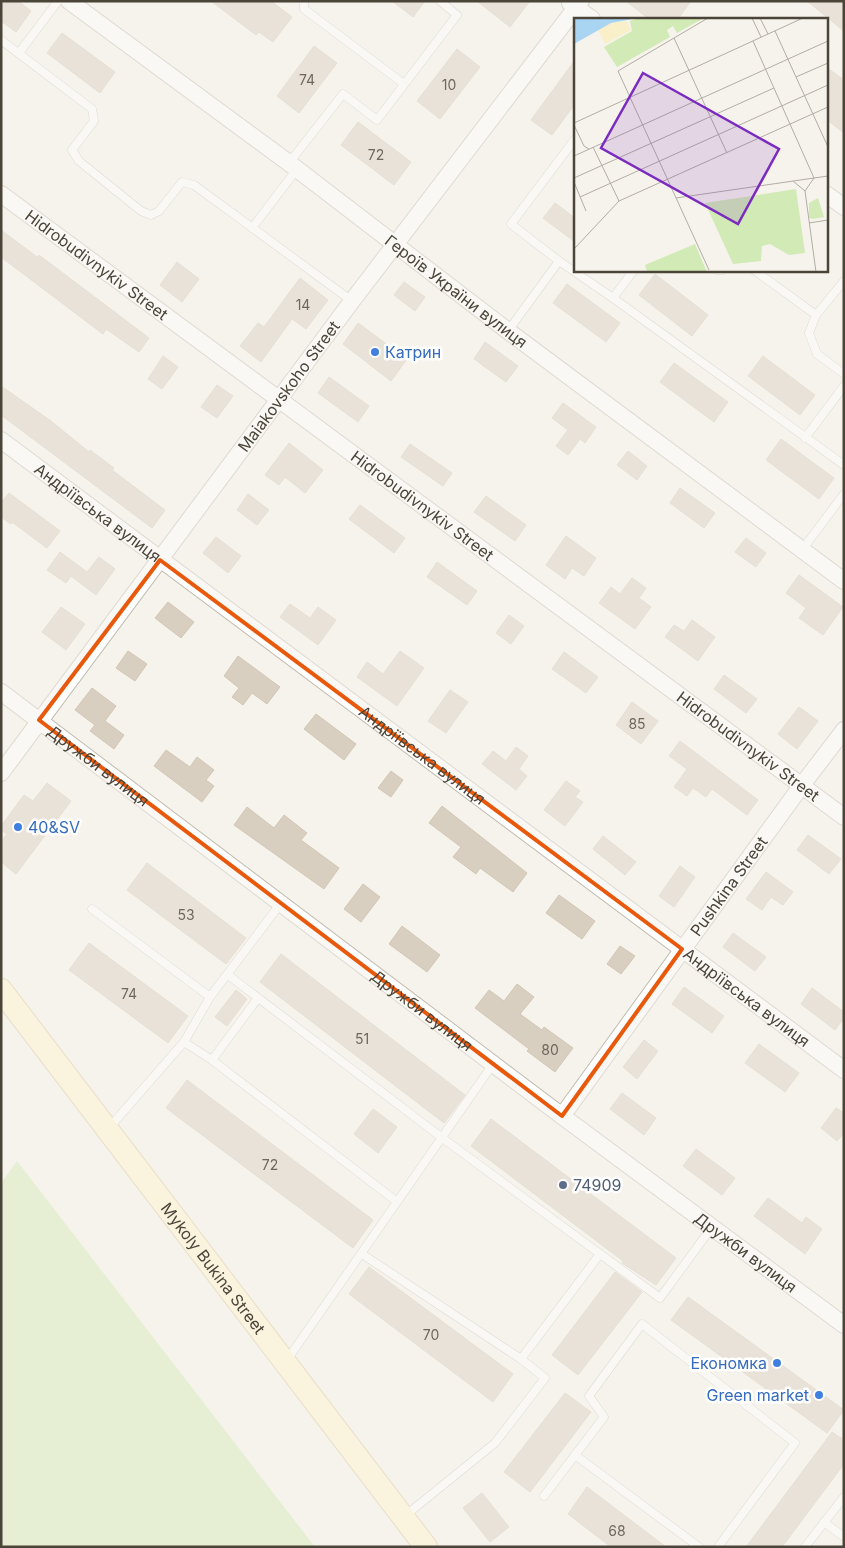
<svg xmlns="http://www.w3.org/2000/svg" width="845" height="1548" font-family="Inter,sans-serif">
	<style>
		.green { fill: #d2eab5 }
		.building { fill: #d8cfc1; stroke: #d3c7b4 }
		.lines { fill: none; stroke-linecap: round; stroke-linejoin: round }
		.lane-casing { stroke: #c2bbae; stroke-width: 9 }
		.street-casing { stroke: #c2bbae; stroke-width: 18 }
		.secondary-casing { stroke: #d6c79b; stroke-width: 24 }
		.lane { stroke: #fff; stroke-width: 8 }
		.street { stroke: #fff; stroke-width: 16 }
		.secondary { stroke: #fff3cd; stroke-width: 22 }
		.marked { fill: none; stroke: #e8590c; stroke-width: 4; stroke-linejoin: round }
		.shop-dot { fill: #3f7fe0; stroke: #fff; stroke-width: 2 }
		.service-dot { fill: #5c6f8a; stroke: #fff; stroke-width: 2 }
		.labels { text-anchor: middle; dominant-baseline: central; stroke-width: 5; stroke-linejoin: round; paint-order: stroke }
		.number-label { font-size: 14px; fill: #6e675b }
		.street-label { font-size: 16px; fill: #4b4439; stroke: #fff }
		.shop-label { font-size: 16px; fill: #366cbe; stroke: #fff; text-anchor: start }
		.service-label { font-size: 16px; fill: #4e5e75; stroke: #fff; text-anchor: start }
		.inset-road { fill: none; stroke: #b2ada4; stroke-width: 1 }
		.view { fill: #7b2cbf; fill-opacity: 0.15; stroke: #7b2cbf; stroke-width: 2.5 }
		.inset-edge { fill: none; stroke: #4b4439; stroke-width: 2.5 }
	</style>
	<rect width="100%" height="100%" fill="#f6f3ec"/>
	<polygon class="green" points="17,1161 315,1547 1,1547 1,1183"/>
	<g class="building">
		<polygon points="1,1 18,1 31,11 16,32 1,21"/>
		<polygon points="211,1 271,1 292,17 273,42 259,32 256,35"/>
		<polygon points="392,1 425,1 413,17"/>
		<polygon points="477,1 530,1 510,27"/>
		<polygon points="626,1 691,1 678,19 649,19"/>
		<polygon points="807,1 844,1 844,31"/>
		<polygon points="62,33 115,72 100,93 47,53"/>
		<polygon points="314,46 337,63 299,113 277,96"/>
		<polygon points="457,49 480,67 440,119 417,101"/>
		<polygon points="575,60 575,104 552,135 531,120"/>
		<polygon points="826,67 844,80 844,133 826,119"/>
		<polygon points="358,122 411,162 394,185 341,145"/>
		<polygon points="555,203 575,218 575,242 543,218"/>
		<polygon points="1,230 37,257 39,255 149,338 139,352 106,329 103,334 1,257"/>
		<polygon points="177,262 199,279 182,302 160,285"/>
		<polygon points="655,274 708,315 692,336 639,295"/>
		<polygon points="300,278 328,300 306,329 292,319 261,362 240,346 258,323 264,327"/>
		<polygon points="404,282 425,297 415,311 394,295"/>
		<polygon points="567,284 620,323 606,342 553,303"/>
		<polygon points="358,323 407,359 391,381 343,344"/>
		<polygon points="485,342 518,366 506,382 474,359"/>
		<polygon points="163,356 178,367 162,389 148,379"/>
		<polygon points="763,356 815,395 800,415 748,376"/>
		<polygon points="674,363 728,402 714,422 660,382"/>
		<polygon points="329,377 369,406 358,422 318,393"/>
		<polygon points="217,385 233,396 217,418 201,407"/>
		<polygon points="1,386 51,421 89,452 90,450 114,468 112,470 165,510 152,528 1,415"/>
		<polygon points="563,403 596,427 585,443 580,439 568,455 556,446 568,430 552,418"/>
		<polygon points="781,439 834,478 819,499 766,460"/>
		<polygon points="289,443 323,470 305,493 285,477 279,485 265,475"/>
		<polygon points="410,444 452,473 443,486 401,457"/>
		<polygon points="628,451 647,466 637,480 617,465"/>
		<polygon points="680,488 715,513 704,528 670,503"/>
		<polygon points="9,493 60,531 47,548 12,522 11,524 1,517 1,503"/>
		<polygon points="248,494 269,510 257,525 237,510"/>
		<polygon points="486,496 526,525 515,541 474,512"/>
		<polygon points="360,505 405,538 394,553 349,519"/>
		<polygon points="566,536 596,558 584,576 572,568 565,579 546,565"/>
		<polygon points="216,537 241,556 228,573 203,553"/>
		<polygon points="746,538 766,553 756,567 735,552"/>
		<polygon points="60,552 87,572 99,557 115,569 96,595 71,576 66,583 47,570"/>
		<polygon points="437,562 477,591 467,605 427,577"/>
		<polygon points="799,575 843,607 823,635 799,618 806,608 786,593"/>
		<polygon points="632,578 646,588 639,598 651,607 635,629 599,603 611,587 620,594"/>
		<polygon points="168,602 194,622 181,638 155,618"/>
		<polygon points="290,604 310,618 318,607 336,620 318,645 280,617"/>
		<polygon points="61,607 85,624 66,650 42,632"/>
		<polygon points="509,615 524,626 511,644 496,633"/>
		<polygon points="692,620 715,637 698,661 665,637 674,625 684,631"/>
		<polygon points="128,651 147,664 135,681 116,668"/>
		<polygon points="400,651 424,668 397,706 357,677 367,662 383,674"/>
		<polygon points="564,652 598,677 586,693 552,669"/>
		<polygon points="238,656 280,687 267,704 252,693 243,705 232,697 239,688 224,676"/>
		<polygon points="724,675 757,699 746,713 714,689"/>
		<polygon points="92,688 116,706 105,721 124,735 114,749 90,731 95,725 75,710"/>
		<polygon points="450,690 468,702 446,733 428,721"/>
		<polygon points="632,702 658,721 641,744 616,725"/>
		<polygon points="799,707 818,721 797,749 778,734"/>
		<polygon points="316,714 356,744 344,760 304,729"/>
		<polygon points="680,741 758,800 747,815 712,789 706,797 693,788 687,796 674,787 687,769 669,756"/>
		<polygon points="516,747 528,756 519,769 527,776 516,790 482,764 493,751 506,761"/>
		<polygon points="166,750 190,767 197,757 214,770 206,780 214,786 202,802 154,766"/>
		<polygon points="391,771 403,780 391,797 378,788"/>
		<polygon points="566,781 580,791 575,797 583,802 565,826 544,810"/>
		<polygon points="47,783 71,801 16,874 1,862 1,842 7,834 1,830 1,826 24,795 33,801"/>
		<polygon points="442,806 527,873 513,892 480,868 476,874 453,857 461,847 429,823"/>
		<polygon points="247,807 274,828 284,815 307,833 301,840 339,868 324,889 234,825"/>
		<polygon points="808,835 841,859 829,874 797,850"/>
		<polygon points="603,836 636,862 625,875 593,849"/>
		<polygon points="147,863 246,938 226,964 127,890"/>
		<polygon points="680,866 695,877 674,907 659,896"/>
		<polygon points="766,872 793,892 783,905 771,897 762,910 746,899"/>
		<polygon points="363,884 380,897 361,922 344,909"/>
		<polygon points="559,895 595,921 582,939 546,913"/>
		<polygon points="402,926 440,955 427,972 389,944"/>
		<polygon points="733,933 766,957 755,971 723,947"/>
		<polygon points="89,943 188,1016 168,1043 69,970"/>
		<polygon points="620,946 635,956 621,974 607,964"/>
		<polygon points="281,954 465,1095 444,1123 260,982"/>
		<polygon points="517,984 534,997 520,1014 542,1030 544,1027 573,1048 555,1072 527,1051 529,1049 475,1008 489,990 504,1001"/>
		<polygon points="684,987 724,1016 712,1033 672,1004"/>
		<polygon points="812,988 844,1012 844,1018 835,1030 801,1004"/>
		<polygon points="236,990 247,999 227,1026 215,1017"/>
		<polygon points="644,1040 658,1051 637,1079 623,1067"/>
		<polygon points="759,1044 799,1073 785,1092 745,1063"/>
		<polygon points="187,1080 373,1220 353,1248 166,1108"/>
		<polygon points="622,1093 656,1118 644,1135 610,1109"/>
		<polygon points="836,1108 844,1113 844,1133 837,1141 821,1128"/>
		<polygon points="373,1109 397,1127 378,1153 354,1134"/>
		<polygon points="491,1119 676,1258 656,1285 622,1263 623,1261 471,1146"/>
		<polygon points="696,1149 735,1178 722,1195 683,1166"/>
		<polygon points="768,1198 802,1223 806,1217 822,1229 805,1254 754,1216"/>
		<polygon points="369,1267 513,1374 493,1402 349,1294"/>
		<polygon points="615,1272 642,1292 578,1375 552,1355"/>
		<polygon points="688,1297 844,1410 827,1433 671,1320"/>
		<polygon points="565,1393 591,1412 530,1492 504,1472"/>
		<polygon points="832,1432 844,1440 844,1464 782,1547 746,1547"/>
		<polygon points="587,1487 666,1547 611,1547 568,1514"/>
		<polygon points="482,1493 509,1527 490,1542 463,1508"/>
	</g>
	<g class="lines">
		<g class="lane-casing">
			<g id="lane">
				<polyline points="304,1 304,9 404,84"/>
				<polyline points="1,40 92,109 94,121 72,150 79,161 141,211 151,215 159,211 182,182 194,185 352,301"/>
				<polyline points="19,53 58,1"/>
				<polyline points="575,139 511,224 559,261 613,298 634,270"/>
				<polyline points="289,163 343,94 377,120 457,15 440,1"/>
				<polyline points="252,228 297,169"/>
				<polyline points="717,270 722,270"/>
				<polyline points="754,270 816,315 844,281"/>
				<polyline points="613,298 844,465"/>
				<polyline points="816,315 809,333 817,354 844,374"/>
				<polyline points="508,331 559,261"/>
				<polyline points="805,438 844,386"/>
				<polyline points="802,550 844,494"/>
				<polyline points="92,909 210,997"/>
				<polyline points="228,975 441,1137 660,1298 712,1227"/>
				<polyline points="184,1042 212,1060 396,1201"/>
				<polyline points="212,1060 258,998"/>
				<polyline points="109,1128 184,1042 210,997 281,903"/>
				<polyline points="362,1254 521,1359 545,1378 495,1443 406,1515"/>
				<polyline points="521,1359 600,1254"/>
				<polyline points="287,1360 493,1064"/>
				<polyline points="575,1455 699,1547"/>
				<polyline points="544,1496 604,1417 589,1396 642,1324 795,1443 718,1547"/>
				<polyline points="824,1522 844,1537"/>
				<polyline points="805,1547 844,1497"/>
			</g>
		</g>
		<g class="street-casing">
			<g id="street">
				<path id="s1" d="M69 1 289 163 508 331 844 581"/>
				<polyline points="570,3 592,19"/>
				<path id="s2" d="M1 194 844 817"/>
				<polyline points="826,194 844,207"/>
				<path id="s3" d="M1 440 844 1070"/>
				<path id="s4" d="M1 692 562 1116 844 1325"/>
				<path id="s5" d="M1 773 352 301 581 1"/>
				<path id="s6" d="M562 1116 802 785 844 730"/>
			</g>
		</g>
		<g class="secondary-casing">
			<g id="secondary">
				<path id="s7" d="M1 990 426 1547"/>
			</g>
		</g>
		<use href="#lane" class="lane"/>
		<use href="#street" class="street"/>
		<use href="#secondary" class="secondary"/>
	</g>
	<path d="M0 0H845V1548H0ZM160 560 682 949 562 1116 39 720Z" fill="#f6f3ec" fill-opacity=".55" fill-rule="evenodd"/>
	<path class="marked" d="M160 560 682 949 562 1116 39 720Z"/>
	<g class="shop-dot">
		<circle cx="375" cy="352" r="5"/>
		<circle cx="18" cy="827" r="5"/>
		<circle cx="777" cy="1363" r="5"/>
		<circle cx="819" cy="1395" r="5"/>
	</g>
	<circle class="service-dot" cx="563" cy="1185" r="5"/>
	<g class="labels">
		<g class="number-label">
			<text x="307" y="79">74</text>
			<text x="449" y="84">10</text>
			<text x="376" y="154">72</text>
			<text x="303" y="304">14</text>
			<text x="637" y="723">85</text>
			<text x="186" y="914">53</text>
			<text x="129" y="993">74</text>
			<text x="362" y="1038">51</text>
			<text x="550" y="1049">80</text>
			<text x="270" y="1164">72</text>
			<text x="431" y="1334">70</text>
			<text x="617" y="1530">68</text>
		</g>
		<g class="street-label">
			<text stroke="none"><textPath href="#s2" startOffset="119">Hidrobudivnykiv Street</textPath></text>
			<text stroke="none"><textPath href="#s1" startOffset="484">Героїв України вулиця</textPath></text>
			<text stroke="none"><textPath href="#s5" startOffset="482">Maiakovskoho Street</textPath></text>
			<text stroke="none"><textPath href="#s2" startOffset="524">Hidrobudivnykiv Street</textPath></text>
			<text stroke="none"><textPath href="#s3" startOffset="121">Андріївська вулиця</textPath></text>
			<text stroke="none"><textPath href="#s2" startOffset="929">Hidrobudivnykiv Street</textPath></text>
			<text stroke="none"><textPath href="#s3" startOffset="526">Андріївська вулиця</textPath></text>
			<text stroke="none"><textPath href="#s4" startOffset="122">Дружби вулиця</textPath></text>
			<text stroke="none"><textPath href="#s6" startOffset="284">Pushkina Street</textPath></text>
			<text stroke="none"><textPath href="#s3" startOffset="931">Андріївська вулиця</textPath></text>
			<text stroke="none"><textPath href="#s4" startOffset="528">Дружби вулиця</textPath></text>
			<text stroke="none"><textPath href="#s4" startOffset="932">Дружби вулиця</textPath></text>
			<text stroke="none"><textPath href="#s7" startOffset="350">Mykoly Bukina Street</textPath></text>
		</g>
		<g class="shop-label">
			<text x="385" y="352">Катрин</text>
			<text x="28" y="827">40&amp;SV</text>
			<text x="767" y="1363" text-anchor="end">Економка</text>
			<text x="809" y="1395" text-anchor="end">Green market</text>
		</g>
		<g class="service-label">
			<text x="573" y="1185">74909</text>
		</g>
	</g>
	<g transform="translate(574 18)">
		<rect width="254" height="254" fill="#f6f3ec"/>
		<path d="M64 0H130L103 15 99 8 93 12 96 19 43 49 30 29 58 13 56 3ZM222 171 231 235 215 237 196 226 188 228 187 243 159 246 131 185ZM244 180 250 199 239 201 235 200V185ZM121 226 133 254H73L71 247Z" fill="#d2eab5"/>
		<path d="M52 3 57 12 31 26 24 12 37 5Z" fill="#f9efc9"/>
		<path d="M0 0H64L37 5 0 26Z" fill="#a9d4f2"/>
		<path class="inset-road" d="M134 0 44 53 135 252M178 0 187 19M186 0 194 16M201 13 254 129M100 20 153 135M179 23 240 160M222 59 254 45M0 105 229 0M0 107 10 128 15 131M19 129 45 183M0 138 254 23M0 160 200 70M219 163 231 173 242 254M0 164 12 193M231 173 240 160M6 179 254 67M102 180 254 158M45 183 254 89M235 205 254 202M0 231 45 183"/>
		<path class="view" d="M69 55 205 131 164 206 27 130Z"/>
		<rect width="254" height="254" class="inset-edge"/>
	</g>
	<rect width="845" height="1548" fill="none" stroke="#4b4439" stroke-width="5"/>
</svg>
